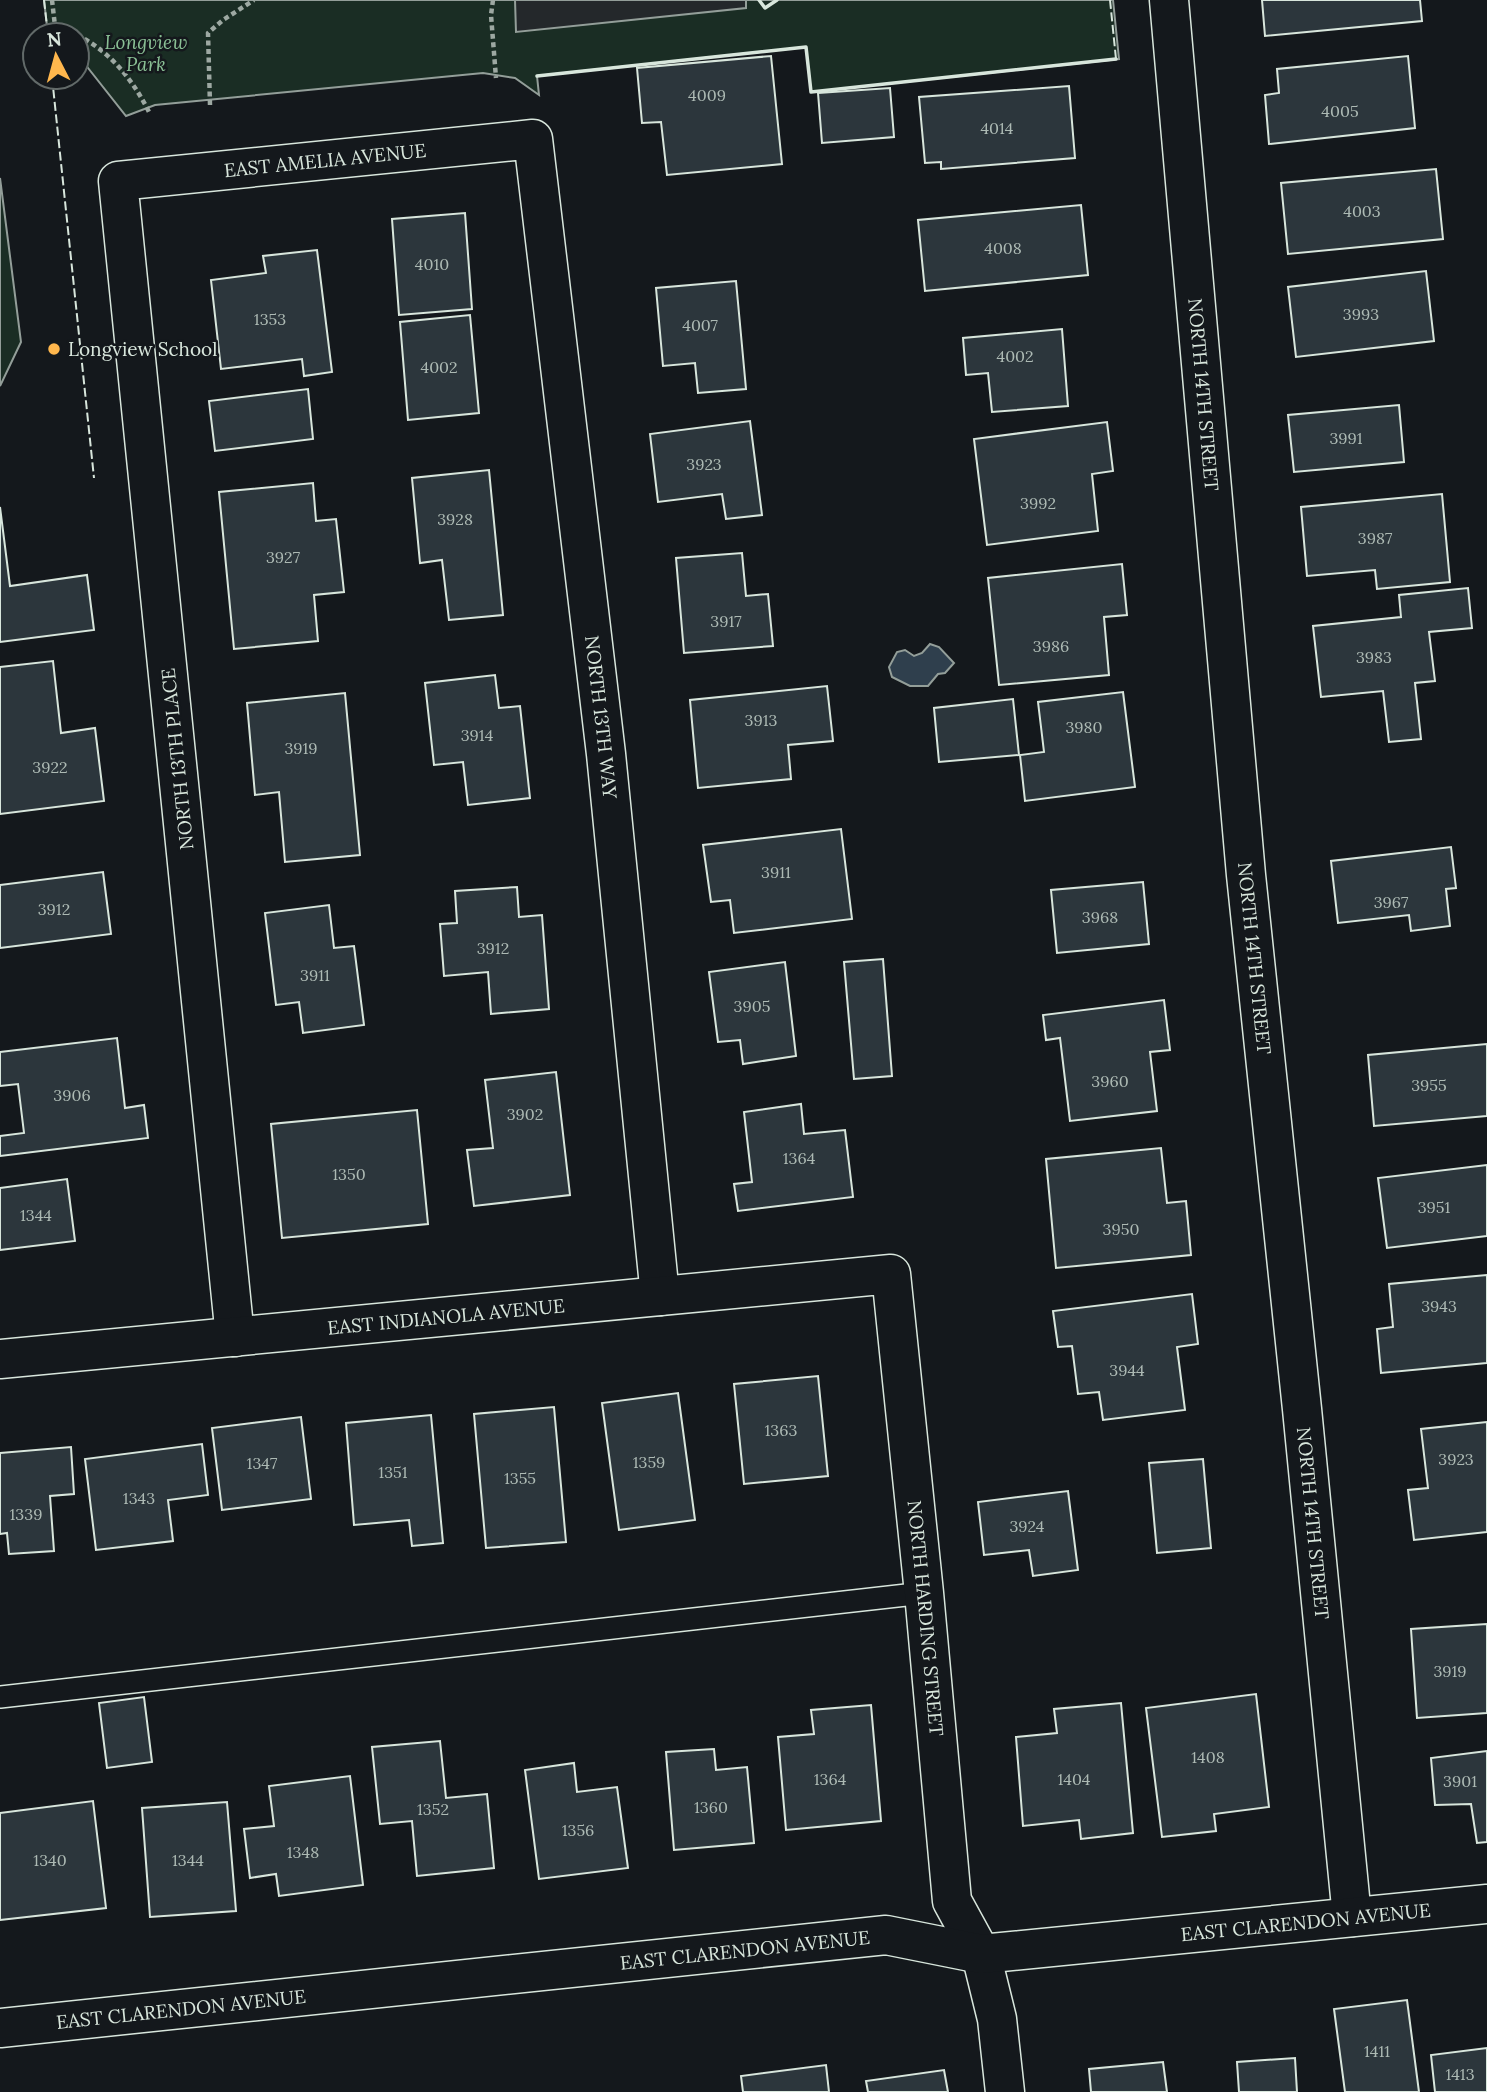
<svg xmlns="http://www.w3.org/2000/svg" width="1487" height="2092" font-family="Lora,serif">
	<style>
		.green { fill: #1a2d24; stroke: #939e99; stroke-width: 2 }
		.parking { fill: #24282b; stroke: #939e99; stroke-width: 2 }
		.water { fill: #2f3f4d; stroke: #939e99; stroke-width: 2 }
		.building { fill: #2c363c; stroke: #d8e6dc; stroke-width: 2 }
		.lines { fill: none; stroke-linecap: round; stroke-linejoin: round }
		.service-casing { stroke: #d8e6dc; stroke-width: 24 }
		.minor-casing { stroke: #d8e6dc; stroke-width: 41 }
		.path { stroke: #9da8a2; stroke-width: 4.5; stroke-dasharray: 5 3.5; stroke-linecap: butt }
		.service { stroke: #14181c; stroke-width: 21 }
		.minor { stroke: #14181c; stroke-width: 38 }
		.fence { stroke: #d8e6dc; stroke-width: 2; stroke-dasharray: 9 3.5; stroke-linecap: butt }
		.wall { stroke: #d8e6dc; stroke-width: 3.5 }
		.poi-dot { fill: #ffb74d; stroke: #14181c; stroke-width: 2.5 }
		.labels { text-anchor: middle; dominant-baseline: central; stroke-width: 5; stroke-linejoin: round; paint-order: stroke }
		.number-label { font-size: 16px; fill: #adbab4 }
		.park-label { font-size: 19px; font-style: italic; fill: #8ac095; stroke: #14181c }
		.street-label { font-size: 19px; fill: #d8e6dc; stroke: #14181c }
		.poi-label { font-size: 19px; fill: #d8e6dc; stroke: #14181c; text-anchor: start }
	</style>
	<rect width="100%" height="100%" fill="#14181c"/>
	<g class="green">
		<polygon points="44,0 1113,0 1119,59 811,92 806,47 537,76 539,95 515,78 483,73 155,105 126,116 77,54 77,35 48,35"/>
		<polygon points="0,178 21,342 0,386"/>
	</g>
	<polygon class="parking" points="515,0 746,0 746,8 516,32"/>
	<polygon class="water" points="930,644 939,647 954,663 945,673 938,674 928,686 910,686 892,677 889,667 897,652 905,650 914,656 922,653"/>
	<g class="building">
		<polygon points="1262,0 1420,0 1422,21 1265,36"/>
		<polygon points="771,56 782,164 667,175 661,122 642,123 637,68"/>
		<polygon points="1408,56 1415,128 1269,144 1265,95 1279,93 1277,69"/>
		<polygon points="1069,86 1075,158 941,169 941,162 925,163 919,97"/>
		<polygon points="890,88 894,137 822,143 818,93"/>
		<polygon points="1436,169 1443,239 1288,254 1281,183"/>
		<polygon points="1081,205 1088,275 925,291 918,220"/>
		<polygon points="465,213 472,309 399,315 392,219"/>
		<polygon points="317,250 332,372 304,376 302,359 221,369 211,280 266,273 263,256"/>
		<polygon points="1426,271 1434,341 1296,357 1288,287"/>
		<polygon points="736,281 746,389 698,393 695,363 663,366 656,288"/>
		<polygon points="470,315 479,413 408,420 400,322"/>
		<polygon points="1062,329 1068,406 992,412 988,373 966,375 963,338"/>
		<polygon points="308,389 313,439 215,451 209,401"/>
		<polygon points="1399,405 1404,462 1294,472 1288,415"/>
		<polygon points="750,421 762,515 726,519 722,494 658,502 650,434"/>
		<polygon points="1107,422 1113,471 1092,474 1098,531 987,545 974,439"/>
		<polygon points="489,470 503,615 449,620 442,560 420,563 412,478"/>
		<polygon points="313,483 316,521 336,519 344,592 314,595 318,641 234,649 219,492"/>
		<polygon points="1442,494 1450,582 1377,589 1375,570 1307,576 1301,507"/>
		<polygon points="0,507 10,586 87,575 94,630 0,642"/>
		<polygon points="742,553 746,596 768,594 773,646 684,653 676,558"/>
		<polygon points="1122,564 1127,615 1104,617 1109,675 999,685 988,578"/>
		<polygon points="1468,588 1472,628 1429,632 1435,681 1415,683 1421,739 1389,742 1383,691 1321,697 1313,626 1401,617 1399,595"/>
		<polygon points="53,661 61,733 95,728 104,801 0,814 0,667"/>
		<polygon points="495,675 499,708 520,706 530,798 468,805 463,762 434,765 425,683"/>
		<polygon points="827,686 833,741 788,745 791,779 698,788 690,700"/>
		<polygon points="1123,692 1135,787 1025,801 1020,755 1044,752 1038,702"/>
		<polygon points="345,693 360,855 285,862 279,792 255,795 247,703"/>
		<polygon points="1013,699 1019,755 939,762 934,708"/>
		<polygon points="841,829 852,919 734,933 730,900 711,902 703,845"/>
		<polygon points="1451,847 1456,888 1446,889 1450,926 1411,931 1409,915 1338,923 1331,861"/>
		<polygon points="103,872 111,934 0,948 0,885"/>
		<polygon points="1143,882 1149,944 1057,953 1051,890"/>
		<polygon points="517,887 519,917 542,915 549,1009 491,1014 488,972 444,976 440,924 457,923 455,891"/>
		<polygon points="329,905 334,948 354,946 364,1025 303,1033 299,1002 276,1005 265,913"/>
		<polygon points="883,959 892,1076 854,1079 844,962"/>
		<polygon points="785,962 796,1056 743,1064 740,1040 718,1042 709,972"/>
		<polygon points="1164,1000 1170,1050 1150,1052 1157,1111 1070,1121 1060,1038 1046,1040 1043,1015"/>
		<polygon points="117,1038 125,1108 144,1105 148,1138 0,1156 0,1136 24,1133 18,1084 0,1086 0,1052"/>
		<polygon points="1487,1044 1487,1116 1374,1126 1368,1055"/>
		<polygon points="556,1072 570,1195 474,1206 467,1150 493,1148 485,1080"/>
		<polygon points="801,1104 804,1134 845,1130 853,1197 738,1211 734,1184 752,1182 744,1112"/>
		<polygon points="417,1110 428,1224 282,1238 271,1124"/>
		<polygon points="1161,1148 1167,1203 1186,1201 1191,1255 1056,1268 1046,1159"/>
		<polygon points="1487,1165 1487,1236 1387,1248 1378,1178"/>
		<polygon points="67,1179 75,1241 0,1250 0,1188"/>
		<polygon points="1487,1275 1487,1363 1381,1373 1377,1329 1393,1327 1389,1284"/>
		<polygon points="1192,1294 1198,1344 1177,1347 1185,1410 1103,1420 1099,1392 1078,1394 1072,1346 1058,1347 1053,1311"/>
		<polygon points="818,1376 828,1476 744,1484 734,1384"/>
		<polygon points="678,1393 695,1520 619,1530 602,1403"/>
		<polygon points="554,1407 566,1542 486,1548 474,1414"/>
		<polygon points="431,1415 443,1543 412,1546 409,1520 354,1525 346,1423"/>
		<polygon points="301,1417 311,1499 222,1510 212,1428"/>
		<polygon points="1487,1422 1487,1532 1414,1540 1408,1490 1428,1488 1421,1429"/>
		<polygon points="202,1444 208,1495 168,1500 173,1541 96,1550 85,1459"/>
		<polygon points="71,1447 74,1494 50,1496 54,1551 9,1554 7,1533 0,1534 0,1453"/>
		<polygon points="1203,1459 1211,1548 1157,1553 1149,1463"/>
		<polygon points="1068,1491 1078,1570 1033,1576 1029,1550 984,1555 978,1502"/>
		<polygon points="1487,1624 1487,1713 1417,1718 1411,1629"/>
		<polygon points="1256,1694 1269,1807 1214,1814 1216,1831 1162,1837 1146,1708"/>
		<polygon points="144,1697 152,1762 107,1768 99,1703"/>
		<polygon points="1121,1703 1133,1833 1081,1839 1079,1820 1023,1826 1016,1737 1057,1733 1054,1709"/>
		<polygon points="871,1705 881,1821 786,1830 778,1737 814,1734 811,1710"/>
		<polygon points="440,1741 446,1798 487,1794 494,1868 417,1876 412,1821 380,1824 372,1747"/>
		<polygon points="714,1749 716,1770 747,1767 754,1843 674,1850 666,1752"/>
		<polygon points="1487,1751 1487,1842 1477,1843 1471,1804 1435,1805 1431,1758"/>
		<polygon points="574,1763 577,1792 617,1787 628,1868 539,1879 525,1770"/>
		<polygon points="350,1776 363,1885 279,1896 276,1874 250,1878 244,1829 274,1826 269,1786"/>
		<polygon points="93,1801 106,1908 0,1920 0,1813"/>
		<polygon points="227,1802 236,1911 150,1917 142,1808"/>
		<polygon points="1407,2000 1419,2092 1345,2092 1334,2009"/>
		<polygon points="1487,2048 1487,2092 1435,2092 1431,2055"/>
		<polygon points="1295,2058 1297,2092 1239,2092 1237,2062"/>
		<polygon points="1163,2062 1167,2092 1091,2092 1089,2069"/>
		<polygon points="826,2065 829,2092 743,2092 741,2076"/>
		<polygon points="944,2070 948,2092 868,2092 866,2081"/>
	</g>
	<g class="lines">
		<g class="service-casing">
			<polyline id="service" points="0,1697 924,1593"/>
		</g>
		<g class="minor-casing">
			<g id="minor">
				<path id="s1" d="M1169 0 1246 875 1302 1409 1352 1917"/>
				<path id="s2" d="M235 1337 118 181 533 139 606 754 660 1296"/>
				<path id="s3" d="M0 1359 891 1274 924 1593 952 1901 981 1954 997 2019 1005 2092"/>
				<path id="s4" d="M0 2028 886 1935 981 1954 1487 1904"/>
			</g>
		</g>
		<g class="path">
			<polyline points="52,0 55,26 77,35"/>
			<polyline points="493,0 491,15 496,78"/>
			<path d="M77 35C110 51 134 81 150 114"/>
			<polyline points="210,105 208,33 223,20 254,0"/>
		</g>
		<use href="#service" class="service"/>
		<use href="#minor" class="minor"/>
		<g class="fence">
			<polyline points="44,0 48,35"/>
			<polyline points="1110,0 1116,59"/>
			<polyline points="52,77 94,478"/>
		</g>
		<g class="wall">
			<polyline points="759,0 765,8 777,0"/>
			<polyline points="537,76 806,47 811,92 1116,59"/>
		</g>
	</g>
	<circle class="poi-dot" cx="54" cy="349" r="7"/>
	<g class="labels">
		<g class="number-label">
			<text x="707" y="95">4009</text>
			<text x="1340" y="111">4005</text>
			<text x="997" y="128">4014</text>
			<text x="1362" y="211">4003</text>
			<text x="1003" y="248">4008</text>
			<text x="432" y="264">4010</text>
			<text x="1361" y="314">3993</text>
			<text x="270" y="319">1353</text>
			<text x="700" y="325">4007</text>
			<text x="1015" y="356">4002</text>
			<text x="439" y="367">4002</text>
			<text x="1346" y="438">3991</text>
			<text x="704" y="464">3923</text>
			<text x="1038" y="503">3992</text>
			<text x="455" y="519">3928</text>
			<text x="1375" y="538">3987</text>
			<text x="283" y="557">3927</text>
			<text x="726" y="621">3917</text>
			<text x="1051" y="646">3986</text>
			<text x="1374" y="657">3983</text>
			<text x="761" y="720">3913</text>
			<text x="1084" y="727">3980</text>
			<text x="477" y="735">3914</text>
			<text x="301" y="748">3919</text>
			<text x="50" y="767">3922</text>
			<text x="776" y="872">3911</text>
			<text x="1391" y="902">3967</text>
			<text x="54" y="909">3912</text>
			<text x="1100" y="917">3968</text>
			<text x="493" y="948">3912</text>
			<text x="315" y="975">3911</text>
			<text x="752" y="1006">3905</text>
			<text x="1110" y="1081">3960</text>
			<text x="1429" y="1085">3955</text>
			<text x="72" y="1095">3906</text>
			<text x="525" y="1114">3902</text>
			<text x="799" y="1158">1364</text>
			<text x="349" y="1174">1350</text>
			<text x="1434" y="1207">3951</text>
			<text x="36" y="1215">1344</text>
			<text x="1121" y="1229">3950</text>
			<text x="1439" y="1306">3943</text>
			<text x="1127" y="1370">3944</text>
			<text x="781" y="1430">1363</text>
			<text x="1456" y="1459">3923</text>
			<text x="649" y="1462">1359</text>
			<text x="262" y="1463">1347</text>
			<text x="393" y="1472">1351</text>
			<text x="520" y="1478">1355</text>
			<text x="139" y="1498">1343</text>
			<text x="26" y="1514">1339</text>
			<text x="1027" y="1526">3924</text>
			<text x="1450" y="1671">3919</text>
			<text x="1208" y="1757">1408</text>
			<text x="830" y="1779">1364</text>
			<text x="1074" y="1779">1404</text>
			<text x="1460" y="1781">3901</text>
			<text x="711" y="1807">1360</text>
			<text x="433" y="1809">1352</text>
			<text x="578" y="1830">1356</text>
			<text x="303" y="1852">1348</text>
			<text x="50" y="1860">1340</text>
			<text x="188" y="1860">1344</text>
			<text x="1377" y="2051">1411</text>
			<text x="1460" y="2074">1413</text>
		</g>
		<g class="park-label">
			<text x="146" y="42">Longview<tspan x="146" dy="22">Park</tspan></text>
		</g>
		<g class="street-label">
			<text stroke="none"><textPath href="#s2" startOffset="1370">EAST AMELIA AVENUE</textPath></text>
			<text stroke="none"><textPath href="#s1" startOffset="396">NORTH 14TH STREET</textPath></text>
			<text stroke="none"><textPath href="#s2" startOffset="2161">NORTH 13TH WAY</textPath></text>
			<text transform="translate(177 759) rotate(-96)">NORTH 13TH PLACE</text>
			<text stroke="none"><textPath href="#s1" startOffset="962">NORTH 14TH STREET</textPath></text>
			<text stroke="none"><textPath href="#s3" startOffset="448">EAST INDIANOLA AVENUE</textPath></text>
			<text stroke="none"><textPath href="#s1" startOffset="1530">NORTH 14TH STREET</textPath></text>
			<text stroke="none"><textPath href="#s3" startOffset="1241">NORTH HARDING STREET</textPath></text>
			<text stroke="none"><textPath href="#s4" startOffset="1314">EAST CLARENDON AVENUE</textPath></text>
			<text stroke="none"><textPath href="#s4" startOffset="749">EAST CLARENDON AVENUE</textPath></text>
			<text stroke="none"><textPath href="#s4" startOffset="182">EAST CLARENDON AVENUE</textPath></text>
		</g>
		<g class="poi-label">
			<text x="68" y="349">Longview School</text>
		</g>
	</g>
	<g transform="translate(56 56) rotate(354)"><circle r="33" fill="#14181c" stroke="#626a69" stroke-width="2"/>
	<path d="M0-5L12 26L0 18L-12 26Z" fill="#ffb74d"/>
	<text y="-10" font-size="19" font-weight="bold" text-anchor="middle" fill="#d8e6dc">N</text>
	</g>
</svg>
